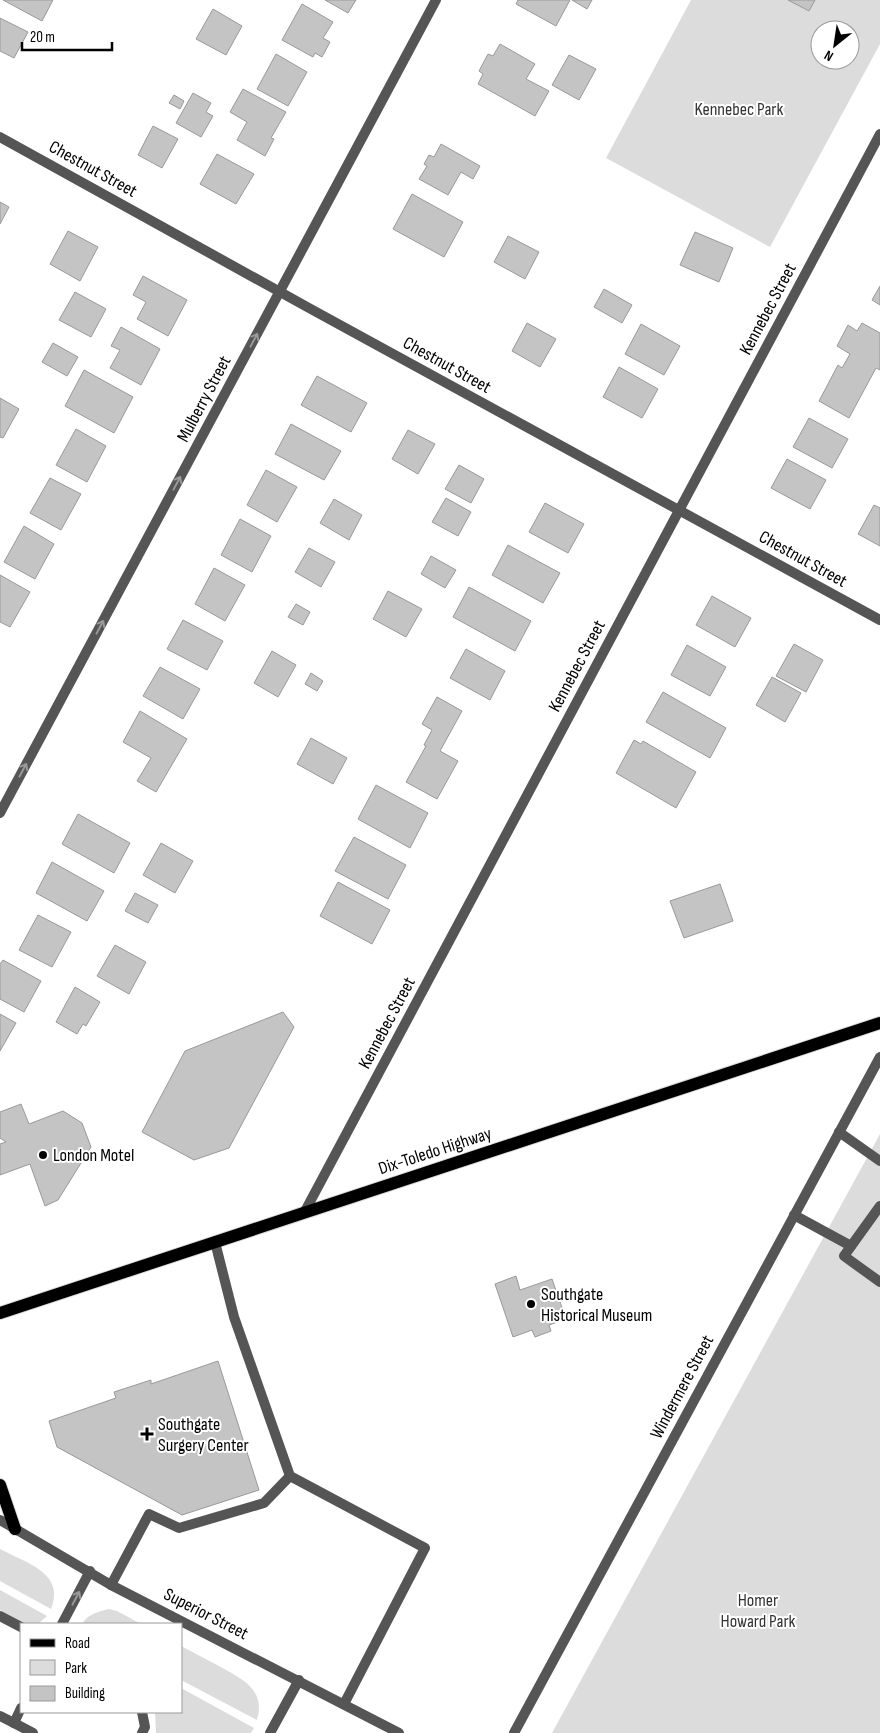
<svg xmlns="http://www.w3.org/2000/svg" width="880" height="1733" font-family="'Sofia Sans Condensed',sans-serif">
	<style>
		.green { fill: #dcdcdc; fill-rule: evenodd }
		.building { fill: #c4c4c4; stroke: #999 }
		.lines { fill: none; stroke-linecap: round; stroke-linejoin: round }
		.primary-casing { stroke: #dbdbdb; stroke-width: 14 }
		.lane { stroke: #555; stroke-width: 10 }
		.street { stroke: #555; stroke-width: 10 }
		.primary { stroke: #000; stroke-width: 12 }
		.oneway { stroke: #999 }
		.poi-dot { fill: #000; stroke: #fff; stroke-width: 2 }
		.labels { text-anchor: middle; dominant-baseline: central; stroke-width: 4; stroke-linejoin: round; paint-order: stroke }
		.park-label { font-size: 18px; fill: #333; stroke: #fff }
		.street-label { font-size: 18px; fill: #000; stroke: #fff }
		.poi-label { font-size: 18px; fill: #000; stroke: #fff; text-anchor: start }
	</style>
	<rect width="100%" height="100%" fill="#fff"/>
	<g class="green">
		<path d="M691 0H880V44L770 247 606 158ZM820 30H850V60H820Z"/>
		<polygon points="880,1134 880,1733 552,1733"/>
		<path d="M0 1549C26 1563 66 1573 51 1609L0 1581Z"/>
		<polygon points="0,1590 47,1616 38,1624 24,1623 0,1610"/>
		<path d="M109 1609 117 1611 141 1624H82C88 1614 97 1612 109 1609Z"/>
		<path d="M181 1646C194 1653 206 1659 219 1666 242 1679 266 1689 257 1720L181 1680Z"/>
		<polygon points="181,1688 254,1728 251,1733 156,1733 155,1712 181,1712"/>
	</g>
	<g class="building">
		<polygon points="3,0 53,0 42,21"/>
		<polygon points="325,0 356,0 348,13"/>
		<polygon points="518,0 570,0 556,26 516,4"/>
		<polygon points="572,0 592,0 587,9"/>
		<polygon points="788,0 815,0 809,11"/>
		<polygon points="302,4 333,22 323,38 330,42 322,57 315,53 313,57 282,40"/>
		<polygon points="213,9 242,26 226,55 196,39"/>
		<polygon points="0,18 28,32 14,58 0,51"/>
		<polygon points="500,44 535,64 526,79 549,91 535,116 478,84 483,74 479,71 488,54 493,56"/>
		<polygon points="276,54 307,72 288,106 257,89"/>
		<polygon points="569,55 596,69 579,100 552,85"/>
		<polygon points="243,89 286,112 271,138 274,139 265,156 237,140 247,122 230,112"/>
		<polygon points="193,93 211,103 206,112 213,116 201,137 176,123"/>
		<polygon points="174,95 184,101 180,109 169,103"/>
		<polygon points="153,126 178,139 162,168 138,155"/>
		<polygon points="441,144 480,166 473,179 461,172 448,195 419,179 427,166 424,164 429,155 434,157"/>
		<polygon points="217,154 254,174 236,204 200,184"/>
		<polygon points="412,194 463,222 444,257 393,229"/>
		<polygon points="0,202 9,207 0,224"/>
		<polygon points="68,231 98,247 80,281 50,264"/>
		<polygon points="695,232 733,248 719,282 680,265"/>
		<polygon points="508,236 539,252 525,279 494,262"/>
		<polygon points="143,276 187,300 168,336 137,319 146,302 133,295"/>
		<polygon points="880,286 880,305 872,300"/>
		<polygon points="604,289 632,305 622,323 594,307"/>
		<polygon points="75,292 106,309 91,337 59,320"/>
		<polygon points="527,323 556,339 540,367 512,351"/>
		<polygon points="862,323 880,333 880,370 876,368 849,418 819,401 838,365 842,368 850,354 837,346 848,325 857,331"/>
		<polygon points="641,324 680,346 664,375 625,354"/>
		<polygon points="121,327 160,349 141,385 110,368 120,350 111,346"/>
		<polygon points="53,343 78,357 67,376 42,362"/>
		<polygon points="619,367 658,389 642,418 603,397"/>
		<polygon points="84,370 133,397 114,433 65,406"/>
		<polygon points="317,376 367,403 351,432 301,405"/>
		<polygon points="0,398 19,409 3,438 0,437"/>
		<polygon points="809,418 848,439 832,468 793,447"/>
		<polygon points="291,424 341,451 324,480 275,454"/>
		<polygon points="76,429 106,446 87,482 56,465"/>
		<polygon points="408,430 435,444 418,474 392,459"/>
		<polygon points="787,459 826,480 810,509 771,488"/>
		<polygon points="459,465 484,479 471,503 445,489"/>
		<polygon points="266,470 297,487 277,522 247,505"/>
		<polygon points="50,478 81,494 61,530 30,513"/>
		<polygon points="446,498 471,512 458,536 432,522"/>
		<polygon points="334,499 362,515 349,540 320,523"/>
		<polygon points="545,503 584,524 568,553 529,532"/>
		<polygon points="874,505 880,508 880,546 858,534"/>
		<polygon points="240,519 271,536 252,572 221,555"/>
		<polygon points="24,526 54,544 35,579 4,562"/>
		<polygon points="508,545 560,573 543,603 492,575"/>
		<polygon points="309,548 335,562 321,587 295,572"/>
		<polygon points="431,556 456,570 445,588 421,574"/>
		<polygon points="214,568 245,585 225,621 195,604"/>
		<polygon points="0,575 30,592 10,627 0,622"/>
		<polygon points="469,587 531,621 515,651 453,617"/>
		<polygon points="388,591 422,609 406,637 373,619"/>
		<polygon points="712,596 751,618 735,647 696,625"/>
		<polygon points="296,604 310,612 303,625 288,617"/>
		<polygon points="183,620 223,641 207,670 167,649"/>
		<polygon points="794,644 823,660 806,692 776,676"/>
		<polygon points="687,645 726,667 710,696 671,675"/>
		<polygon points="466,649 505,671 490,700 450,678"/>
		<polygon points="272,651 296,665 278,697 254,683"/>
		<polygon points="160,667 200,689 183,719 143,696"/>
		<polygon points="311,673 323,681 317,691 305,684"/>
		<polygon points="772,677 801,693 785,722 756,705"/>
		<polygon points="663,692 726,728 710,758 646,722"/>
		<polygon points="437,697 462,711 440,751 458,761 437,799 406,782 426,746 424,745 432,730 422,724"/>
		<polygon points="140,711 187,739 156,792 137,781 151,758 123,742"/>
		<polygon points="311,738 347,758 333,784 297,764"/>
		<polygon points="634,740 641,744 643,741 696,772 676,808 616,773"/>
		<polygon points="376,785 428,813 410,848 358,819"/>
		<polygon points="78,814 130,843 114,873 62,844"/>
		<polygon points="354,837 406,865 388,899 335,871"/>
		<polygon points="161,843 193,861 175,893 143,875"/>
		<polygon points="52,862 104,891 87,921 36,893"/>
		<polygon points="338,882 390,910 372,944 320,916"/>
		<polygon points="720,884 733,921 684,938 670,901"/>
		<polygon points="135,893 158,905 148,923 125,911"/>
		<polygon points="38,915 71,932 52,967 19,950"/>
		<polygon points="115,945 146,962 129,994 97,976"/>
		<polygon points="3,960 41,981 24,1012 0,999 0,964"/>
		<polygon points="75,987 100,1002 86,1026 83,1024 77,1034 56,1022"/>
		<polygon points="283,1012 294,1027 229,1148 194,1160 142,1132 185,1051"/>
		<polygon points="0,1014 16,1023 0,1051"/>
		<polygon points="21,1104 29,1124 63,1111 82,1123 91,1147 58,1200 45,1206 30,1164 0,1175 0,1144 6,1142 0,1138 0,1112"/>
		<polygon points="516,1276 520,1290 552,1279 566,1319 549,1325 551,1331 535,1337 532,1330 513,1337 495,1284"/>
		<polygon points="218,1361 259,1490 182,1515 57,1447 49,1421 116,1398 114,1392 151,1380 151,1384"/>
	</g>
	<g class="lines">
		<g class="primary-casing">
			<g id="primary">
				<polyline points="0,1313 880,1023"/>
				<polyline points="0,1485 15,1529"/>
			</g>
		</g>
		<g class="lane">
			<polyline points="839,1132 880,1161"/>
			<polyline points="880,1206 844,1256 880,1282"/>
			<polyline points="794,1215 851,1246"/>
			<polyline points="215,1242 234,1317 290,1476 425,1548 344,1704"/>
			<polyline points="111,1585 149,1514 179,1528 264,1503 290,1476"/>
			<polyline points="0,1616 21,1627"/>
			<polyline points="62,1624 90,1571"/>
			<polyline points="142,1712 145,1727 142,1733"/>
			<polyline points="0,1716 14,1723 21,1708"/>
			<polyline points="14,1723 33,1733"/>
			<polyline points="270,1733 299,1680"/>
		</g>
		<g class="street">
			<polyline points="0,137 309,308 880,620"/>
			<polyline points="0,813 436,0"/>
			<polyline points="304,1213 880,134"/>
			<polyline points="0,1520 111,1585 399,1733"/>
			<polyline points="514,1733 880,1057"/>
		</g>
		<use href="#primary" class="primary"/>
	</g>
	<defs><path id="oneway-shaft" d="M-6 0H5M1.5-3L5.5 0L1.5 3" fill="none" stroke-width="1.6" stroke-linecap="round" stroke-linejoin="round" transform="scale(1.25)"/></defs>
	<g class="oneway">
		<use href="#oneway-shaft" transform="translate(254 340) rotate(-62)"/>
		<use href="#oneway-shaft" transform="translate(177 483) rotate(-62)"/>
		<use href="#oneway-shaft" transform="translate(100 627) rotate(-62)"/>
		<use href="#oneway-shaft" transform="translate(23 770) rotate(-62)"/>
		<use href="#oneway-shaft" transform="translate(76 1598) rotate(-62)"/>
	</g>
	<g class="poi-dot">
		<circle cx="43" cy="1155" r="5"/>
		<circle cx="531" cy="1304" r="5"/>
		<path d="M144.5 1426.5h5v5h5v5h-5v5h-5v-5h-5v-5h5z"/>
	</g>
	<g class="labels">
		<g class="park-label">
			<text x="739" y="109">Kennebec Park</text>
			<text x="758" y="1600">Homer<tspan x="758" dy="21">Howard Park</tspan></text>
		</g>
		<g class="street-label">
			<text transform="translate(93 169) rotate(29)">Chestnut Street</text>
			<text transform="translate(768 309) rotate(-62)">Kennebec Street</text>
			<text transform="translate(447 365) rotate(29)">Chestnut Street</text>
			<text transform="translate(204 399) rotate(-62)">Mulberry Street</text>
			<text transform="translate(803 559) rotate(29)">Chestnut Street</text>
			<text transform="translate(577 666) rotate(-62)">Kennebec Street</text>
			<text transform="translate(387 1023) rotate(-62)">Kennebec Street</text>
			<text transform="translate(435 1151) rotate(-18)">Dix-Toledo Highway</text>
			<text transform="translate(682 1387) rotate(-62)">Windermere Street</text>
			<text transform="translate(206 1614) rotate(27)">Superior Street</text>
		</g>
		<g class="poi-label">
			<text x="53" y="1155">London Motel</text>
			<text x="541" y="1294">Southgate<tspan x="541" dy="21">Historical Museum</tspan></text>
			<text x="158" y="1424">Southgate<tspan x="158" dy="21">Surgery Center</tspan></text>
		</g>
	</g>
	<rect x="20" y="1623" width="162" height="90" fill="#ffffff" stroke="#999999"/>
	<rect x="30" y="1639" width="25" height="8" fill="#000000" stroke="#999999"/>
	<text x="65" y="1648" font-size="15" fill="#000000">Road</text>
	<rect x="30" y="1660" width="25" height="15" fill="#dcdcdc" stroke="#999999"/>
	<text x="65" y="1673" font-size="15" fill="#000000">Park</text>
	<rect x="30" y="1686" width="25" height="15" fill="#c4c4c4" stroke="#999999"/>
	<text x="65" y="1698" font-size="15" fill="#000000">Building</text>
	<g transform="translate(835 45) rotate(210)"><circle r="24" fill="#ffffff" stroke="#999999"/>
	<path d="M0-4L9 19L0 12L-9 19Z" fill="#000000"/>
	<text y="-8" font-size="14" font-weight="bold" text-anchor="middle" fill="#000000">N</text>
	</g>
	<path d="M22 42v8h90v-8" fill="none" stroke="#000000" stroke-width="2.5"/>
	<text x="30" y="42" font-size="15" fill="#000000" stroke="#ffffff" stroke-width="4" paint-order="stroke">20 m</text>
</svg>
